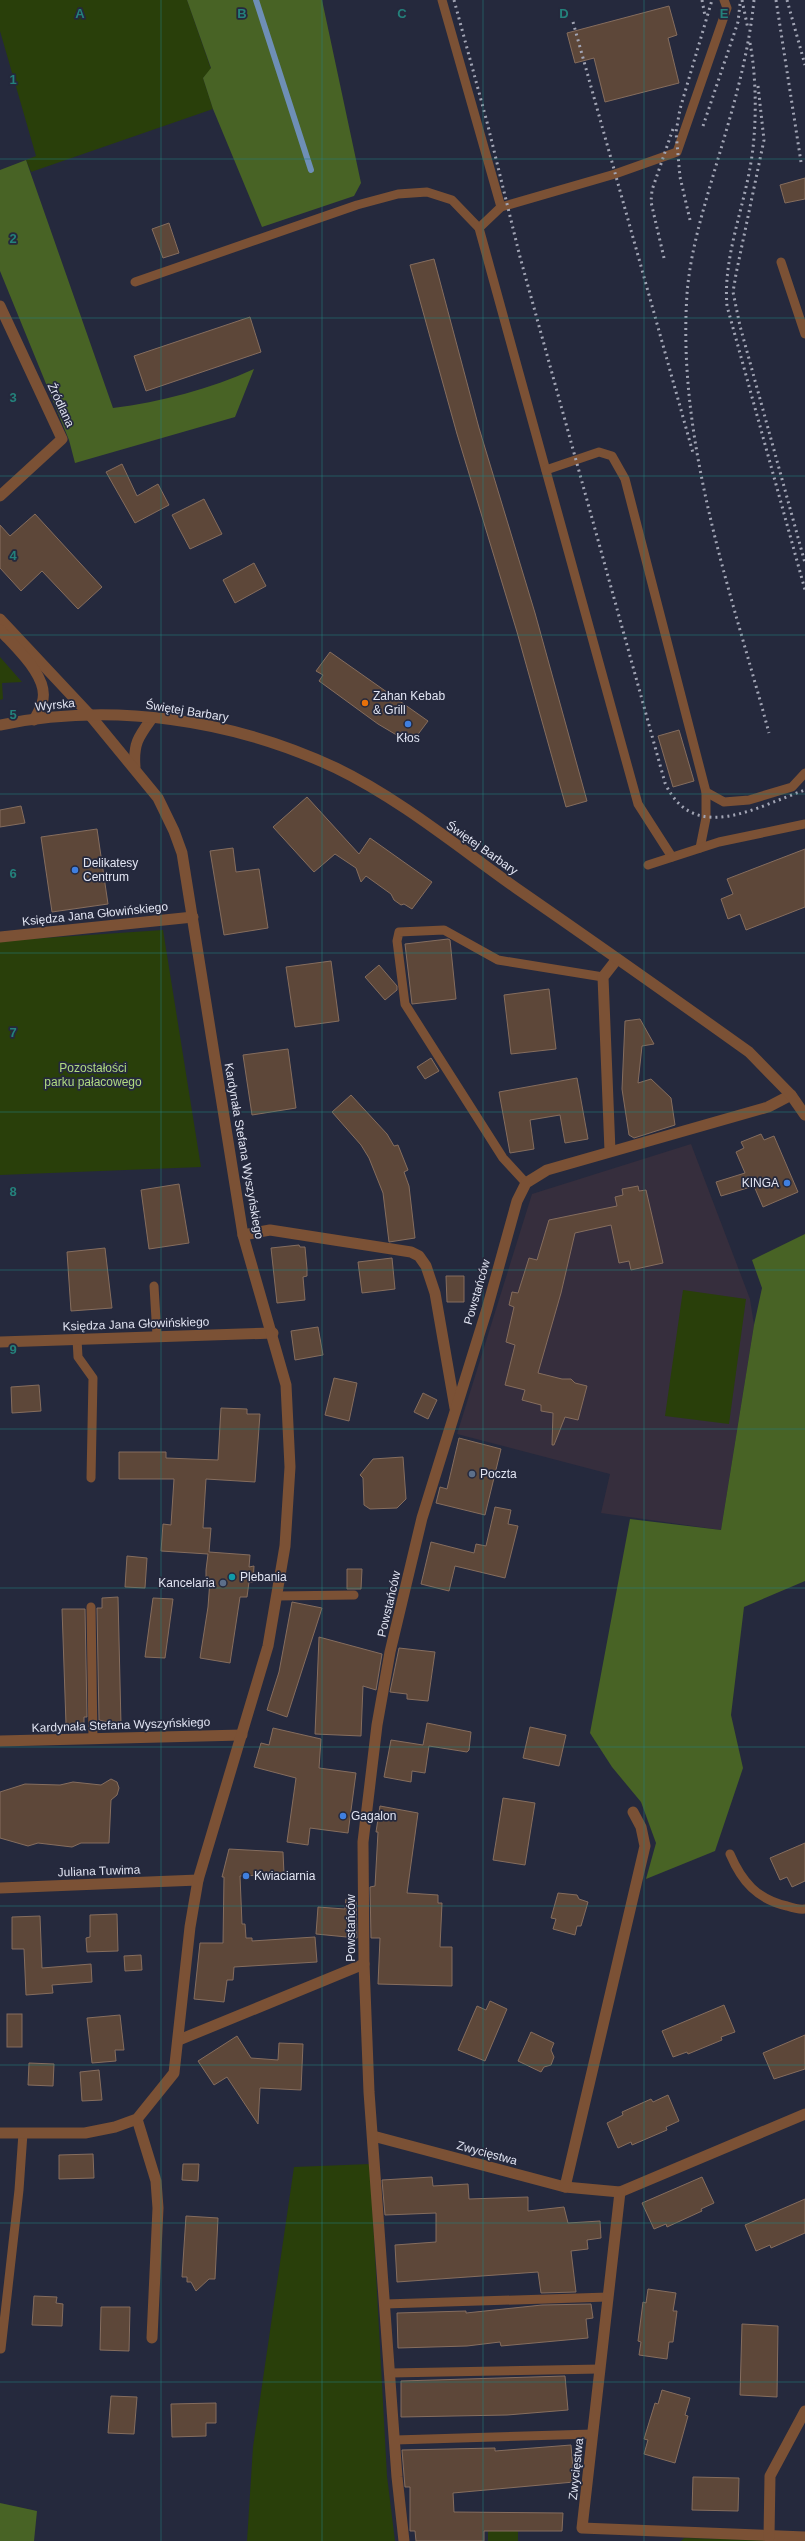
<svg xmlns="http://www.w3.org/2000/svg" width="805" height="2541" font-family="Helvetica,sans-serif">
	<style>
		.education { fill: #362e3d }
		.green { fill: #293f0a }
		.forest { fill: #486325 }
		.lines { fill: none; stroke-linecap: round; stroke-linejoin: round }
		.stream { stroke: #6e8fb6; stroke-width: 6 }
		.building { fill: #5d4739; stroke: #856d5e }
		.service { stroke: #7b5135; stroke-width: 9 }
		.minor { stroke: #7b5135; stroke-width: 11 }
		.tertiary { stroke: #7b5135; stroke-width: 11 }
		.rail { stroke: #a2a5b5; stroke-width: 3; stroke-dasharray: 2 4; stroke-linecap: butt }
		.grid { fill: none; stroke: #24817b; stroke-width: 1; stroke-opacity: 0.55 }
		.food-dot { fill: #e8710a; stroke: #25293d; stroke-width: 1.5 }
		.shop-dot { fill: #3f7fe0; stroke: #25293d; stroke-width: 1.5 }
		.service-dot { fill: #5c6f8a; stroke: #25293d; stroke-width: 1.5 }
		.culture-dot { fill: #0f9aa8; stroke: #25293d; stroke-width: 1.5 }
		.labels { text-anchor: middle; dominant-baseline: central; stroke-width: 3.5; stroke-linejoin: round; paint-order: stroke }
		.street-label { font-size: 12px; fill: #e1e4f2; stroke: #25293d }
		.poi-label { font-size: 12px; fill: #e1e4f2; stroke: #25293d; text-anchor: start }
		.park-label { font-size: 12px; fill: #b0da80; stroke: #25293d }
		.grid-label { font-size: 13px; text-anchor: middle; font-weight: bold; fill: #24817b; stroke: #25293d; stroke-width: 3.5; stroke-linejoin: round; paint-order: stroke }
	</style>
	<rect width="100%" height="100%" fill="#25293d"/>
	<polygon class="education" points="691,1144 750,1299 754,1325 721,1530 601,1513 610,1474 457,1434 532,1194"/>
	<g class="green">
		<polygon points="0,0 187,0 211,69 203,78 213,109 31,172 26,160 36,156 0,31"/>
		<polygon points="0,657 22,682 2,683 3,699 0,700"/>
		<polygon points="163,930 201,1167 0,1175 0,941"/>
		<polygon points="683,1290 746,1299 729,1424 665,1416"/>
		<polygon points="370,2164 387,2476 395,2541 247,2541 253,2447 294,2167"/>
		<rect x="488" y="2531" width="30" height="10"/>
		<polygon points="684,2538 805,2541 681,2541"/>
	</g>
	<g class="forest">
		<polygon points="187,0 322,0 361,183 354,196 262,227 213,109 203,78 211,68"/>
		<path d="M26 160 113 408C161 402 210 389 254 369L235 417 75 463 69 440 0 271V170Z"/>
		<polygon points="805,1234 805,1581 744,1607 731,1715 743,1768 715,1851 646,1879 656,1843 641,1802 612,1767 590,1733 630,1519 721,1530 754,1325 762,1288 752,1260"/>
		<polygon points="0,2503 37,2511 34,2541 0,2541"/>
	</g>
	<g class="lines">
		<polyline class="stream" points="256,0 311,170"/>
	</g>
	<g class="building">
		<polygon points="669,6 677,35 668,38 679,83 605,102 594,58 575,63 567,33"/>
		<polygon points="805,178 805,199 785,203 780,185"/>
		<polygon points="169,223 179,253 163,258 152,229"/>
		<polygon points="434,259 479,428 535,613 587,801 566,807 517,632 457,434 410,265"/>
		<polygon points="250,317 261,352 146,391 134,356"/>
		<polygon points="122,464 137,496 158,484 169,505 135,523 106,472"/>
		<polygon points="204,499 222,534 190,549 172,515"/>
		<polygon points="35,514 102,587 78,609 42,571 21,591 0,568 0,525 10,536"/>
		<polygon points="254,563 266,586 235,603 223,580"/>
		<polygon points="330,652 428,721 413,741 402,734 400,737 378,724 319,681 323,675 316,671"/>
		<polygon points="679,730 694,781 673,787 658,736"/>
		<polygon points="307,797 359,854 370,838 432,882 412,909 404,904 401,905 394,900 391,894 366,876 361,882 356,868 335,854 314,872 273,827"/>
		<polygon points="21,806 25,823 0,827 0,810"/>
		<polygon points="97,829 108,904 52,912 41,837"/>
		<polygon points="233,848 236,872 259,869 268,928 224,935 210,851"/>
		<polygon points="805,849 805,907 746,930 740,914 728,919 721,899 733,894 727,879"/>
		<polygon points="448,939 450,940 456,999 412,1004 405,944"/>
		<polygon points="331,961 339,1021 295,1027 286,967"/>
		<polygon points="379,965 397,986 397,990 385,1000 365,977"/>
		<polygon points="549,989 556,1049 511,1054 504,995"/>
		<polygon points="640,1019 654,1044 642,1046 638,1083 651,1079 671,1098 675,1125 634,1138 629,1135 622,1089 625,1021"/>
		<polygon points="288,1049 296,1108 252,1115 243,1055"/>
		<polygon points="431,1058 439,1071 425,1079 417,1067"/>
		<polygon points="577,1078 588,1139 565,1143 560,1115 530,1120 534,1149 510,1153 499,1092"/>
		<polygon points="351,1095 387,1134 394,1146 398,1145 408,1170 404,1172 409,1186 415,1238 389,1242 383,1193 369,1158 361,1145 332,1112"/>
		<polygon points="761,1134 764,1140 774,1136 798,1192 763,1207 754,1186 721,1196 716,1182 745,1173 736,1152 744,1148 741,1142"/>
		<polygon points="179,1184 189,1243 149,1249 141,1190"/>
		<polygon points="638,1186 639,1191 646,1190 663,1263 631,1270 629,1261 619,1263 611,1225 575,1233 561,1293 538,1373 562,1379 571,1379 575,1383 587,1386 578,1420 565,1417 554,1445 552,1445 553,1413 541,1411 541,1405 522,1400 525,1390 505,1385 515,1345 506,1342 514,1307 509,1305 512,1292 518,1293 529,1258 537,1260 549,1220 617,1206 615,1197 623,1195 622,1189"/>
		<polygon points="299,1245 300,1247 305,1247 307,1269 307,1276 303,1277 305,1300 277,1303 271,1248"/>
		<polygon points="105,1248 112,1308 71,1311 67,1252"/>
		<polygon points="392,1258 395,1289 362,1293 358,1262"/>
		<polygon points="446,1276 464,1276 464,1302 447,1302"/>
		<polygon points="318,1327 323,1355 295,1360 291,1331"/>
		<polygon points="334,1378 357,1383 349,1421 325,1415"/>
		<polygon points="39,1385 41,1411 12,1413 11,1387"/>
		<polygon points="423,1393 437,1400 428,1419 414,1412"/>
		<polygon points="221,1408 247,1409 247,1414 260,1414 255,1482 206,1479 203,1528 211,1528 209,1552 250,1555 249,1567 254,1566 253,1582 249,1582 247,1597 240,1597 230,1663 200,1658 208,1607 210,1580 206,1580 206,1570 208,1554 161,1551 163,1524 171,1525 174,1479 119,1479 119,1452 166,1452 166,1458 218,1460"/>
		<polygon points="459,1438 501,1449 485,1515 436,1503 440,1487 447,1489"/>
		<polygon points="403,1457 406,1499 397,1508 370,1509 364,1505 363,1478 360,1475 373,1459"/>
		<polygon points="495,1507 511,1510 508,1524 518,1526 505,1578 455,1566 449,1591 421,1584 431,1542 474,1553 476,1544 486,1546"/>
		<polygon points="127,1556 147,1558 145,1588 125,1587"/>
		<polygon points="347,1569 362,1569 361,1589 347,1589"/>
		<polygon points="118,1597 121,1725 99,1720 97,1608 102,1608 102,1598"/>
		<polygon points="153,1598 173,1599 165,1658 145,1657"/>
		<polygon points="292,1602 322,1608 287,1717 267,1710 279,1672"/>
		<polygon points="62,1609 85,1609 87,1717 84,1717 84,1723 66,1724"/>
		<polygon points="319,1637 382,1654 376,1690 363,1686 361,1736 315,1734"/>
		<polygon points="399,1648 435,1652 428,1701 407,1699 407,1694 390,1692"/>
		<polygon points="427,1723 471,1732 469,1750 467,1752 429,1746 425,1773 412,1771 411,1782 384,1777 391,1740 423,1745"/>
		<polygon points="530,1727 566,1735 559,1766 523,1758"/>
		<polygon points="273,1728 321,1739 319,1768 356,1773 348,1833 310,1828 308,1845 287,1842 296,1778 254,1767 261,1743 269,1745"/>
		<polygon points="111,1779 117,1782 119,1788 117,1795 111,1800 109,1843 81,1843 72,1847 38,1843 28,1846 0,1838 0,1792 25,1784 60,1785 73,1782 101,1785"/>
		<polygon points="503,1798 535,1803 525,1865 493,1860"/>
		<polygon points="380,1806 418,1813 407,1893 438,1895 438,1903 442,1903 440,1947 452,1947 452,1986 378,1984 380,1938 371,1938 370,1887 375,1886 378,1832 376,1832"/>
		<polygon points="805,1843 805,1881 792,1887 787,1877 780,1880 770,1858"/>
		<polygon points="229,1849 283,1852 284,1874 240,1876 242,1924 245,1924 246,1938 252,1938 252,1941 315,1937 317,1962 234,1967 233,1980 227,1980 224,2002 194,1999 200,1943 223,1943 224,1877 222,1877"/>
		<polygon points="558,1893 577,1895 579,1899 588,1902 581,1926 577,1926 575,1935 553,1929 556,1919 551,1918"/>
		<polygon points="346,1899 356,1901 357,1938 316,1934 318,1907 345,1909"/>
		<polygon points="117,1914 118,1951 87,1952 86,1938 90,1937 90,1915"/>
		<polygon points="40,1916 42,1968 91,1964 92,1982 52,1985 53,1993 26,1995 24,1949 12,1949 12,1917"/>
		<polygon points="141,1955 142,1970 125,1971 124,1956"/>
		<polygon points="490,2001 507,2009 485,2061 458,2050 477,2006 486,2010"/>
		<polygon points="724,2005 735,2032 721,2037 722,2040 688,2054 687,2052 673,2057 662,2031"/>
		<rect x="7" y="2014" width="15" height="33"/>
		<polygon points="120,2015 124,2050 115,2050 116,2061 92,2063 87,2018"/>
		<polygon points="531,2032 554,2043 551,2050 554,2057 551,2065 544,2067 541,2072 518,2061"/>
		<polygon points="805,2035 805,2069 774,2079 763,2053"/>
		<polygon points="237,2036 251,2058 278,2060 279,2043 303,2044 301,2090 260,2088 258,2124 227,2077 214,2085 198,2061"/>
		<polygon points="29,2063 54,2064 53,2086 28,2085"/>
		<polygon points="99,2070 102,2100 82,2101 80,2072"/>
		<polygon points="668,2095 679,2121 666,2127 667,2130 632,2145 631,2142 618,2148 607,2123 623,2115 622,2112 651,2099 653,2102"/>
		<polygon points="93,2154 94,2178 59,2179 59,2155"/>
		<polygon points="183,2164 199,2164 198,2181 182,2180"/>
		<polygon points="432,2177 433,2186 468,2184 469,2199 528,2197 528,2211 564,2207 568,2223 600,2221 601,2238 587,2240 588,2249 571,2251 576,2292 541,2293 538,2272 397,2282 395,2245 436,2242 436,2213 385,2215 382,2180"/>
		<polygon points="702,2177 714,2203 701,2209 702,2211 667,2227 666,2224 654,2229 642,2203"/>
		<polygon points="805,2199 805,2233 771,2248 770,2245 756,2251 745,2225"/>
		<polygon points="186,2216 218,2218 215,2279 209,2279 196,2291 191,2282 187,2282 187,2277 182,2277"/>
		<polygon points="648,2289 676,2293 673,2311 677,2311 673,2342 669,2342 667,2359 639,2355 641,2342 638,2341 643,2302 646,2303"/>
		<polygon points="34,2296 57,2297 56,2303 63,2304 62,2326 32,2325"/>
		<polygon points="591,2304 593,2318 586,2319 588,2338 501,2346 500,2342 467,2346 398,2348 397,2313 466,2311 466,2313 542,2305"/>
		<polygon points="101,2307 130,2307 129,2351 100,2350"/>
		<polygon points="742,2324 778,2326 777,2397 740,2395"/>
		<polygon points="565,2376 568,2410 507,2415 401,2417 401,2381"/>
		<polygon points="662,2390 690,2398 685,2415 688,2416 675,2463 644,2454 648,2440 644,2439 655,2403 658,2404"/>
		<polygon points="111,2396 137,2397 134,2434 108,2433"/>
		<polygon points="216,2403 216,2423 206,2423 206,2436 172,2437 171,2404"/>
		<polygon points="571,2445 574,2482 453,2493 454,2512 563,2513 562,2531 484,2531 484,2541 416,2541 415,2531 410,2531 410,2487 405,2487 402,2450 495,2448 495,2451"/>
		<polygon points="693,2477 739,2478 738,2511 692,2510"/>
	</g>
	<g class="lines">
		<g class="service">
			<polyline points="442,0 501,207 479,228"/>
			<polyline points="501,207 615,174 677,152 727,8 724,0"/>
			<polyline points="781,262 805,334"/>
			<polyline points="135,282 357,205 398,194 427,192 452,200 479,228 638,804 672,857"/>
			<polyline points="546,470 599,452 612,456 625,479 706,792 706,818 700,848"/>
			<polyline points="706,792 724,802 749,800 792,787 805,773"/>
			<polyline points="648,865 719,842 805,824"/>
			<polyline points="526,1183 503,1158 405,1004 397,941 399,932 444,930 498,960 603,977"/>
			<polyline points="154,1286 157,1336"/>
			<polyline points="77,1339 78,1357 93,1378 91,1478"/>
			<polyline points="277,1596 354,1595"/>
			<polyline points="91,1607 93,1739"/>
			<path d="M730 1854C742 1882 757 1899 787 1906 793 1908 799 1910 805 1909"/>
			<polyline points="385,2304 608,2297"/>
			<polyline points="1,2349 19,2190 23,2133"/>
			<polyline points="390,2373 600,2369"/>
			<polyline points="395,2440 593,2434"/>
		</g>
		<g class="minor">
			<polyline points="0,306 62,439 0,496"/>
			<path d="M135 767C133 743 139 736 152 718"/>
			<polyline points="0,937 193,917"/>
			<polyline points="610,1151 603,977 617,959"/>
			<polyline points="243,1235 270,1230 411,1252 419,1256 426,1266 435,1293 455,1408"/>
			<polyline points="0,1342 273,1333"/>
			<polyline points="0,1741 242,1735"/>
			<polyline points="0,1888 198,1880"/>
			<polyline points="179,2040 364,1964"/>
			<polyline points="137,2119 156,2181 158,2208 152,2338"/>
			<polyline points="0,2133 85,2133 115,2127 137,2119 174,2073 190,1927 198,1880 268,1646 285,1546 290,1467 286,1385 243,1235 182,853 174,831 158,798 89,714"/>
			<polyline points="373,2136 565,2187 620,2192 805,2114"/>
			<polyline points="565,2187 645,1846 641,1827 633,1812"/>
			<polyline points="620,2192 582,2528 805,2537"/>
			<polyline points="769,2537 770,2476 805,2411"/>
			<polyline points="404,2541 397,2477 369,2092 364,1964 363,1842 377,1725 390,1652 422,1518 487,1309 517,1201 526,1183 547,1170 768,1107 791,1095"/>
		</g>
		<g class="tertiary">
			<polyline points="0,619 89,714"/>
			<path d="M0 630C15 647 51 678 42 703 40 709 37 715 34 720"/>
			<path d="M0 725C112 702 232 719 336 768 400 799 458 847 516 888 594 942 672 997 749 1052L791 1095 805 1115"/>
		</g>
		<g class="rail">
			<path d="M454 0 487 122 520 257 665 783C694 846 758 806 805 790"/>
			<polyline points="702,0 705,16"/>
			<polyline points="742,0 748,29"/>
			<path d="M754 0C748 61 730 118 713 176 702 214 690 254 687 294 677 444 731 591 769 733"/>
			<polyline points="776,0 801,162"/>
			<polyline points="787,0 805,65"/>
			<polyline points="573,22 693,453"/>
			<path d="M750 43C757 80 757 131 750 168 742 213 723 260 727 306L805 590"/>
			<polyline points="758,86 764,140 736,274 733,292 740,326 805,563"/>
			<polyline points="703,126 738,22 740,4"/>
			<polyline points="690,220 680,177 676,132 680,109 712,0"/>
			<polyline points="664,258 651,202 652,190 674,126"/>
		</g>
	</g>
	<path class="grid" d="M161 0V2541M322 0V2541M483 0V2541M644 0V2541M0 159H805M0 318H805M0 476H805M0 635H805M0 794H805M0 953H805M0 1112H805M0 1270H805M0 1429H805M0 1588H805M0 1747H805M0 1906H805M0 2065H805M0 2223H805M0 2382H805"/>
	<circle class="food-dot" cx="365" cy="703" r="4"/>
	<g class="shop-dot">
		<circle cx="408" cy="724" r="4"/>
		<circle cx="75" cy="870" r="4"/>
		<circle cx="787" cy="1183" r="4"/>
		<circle cx="343" cy="1816" r="4"/>
		<circle cx="246" cy="1876" r="4"/>
	</g>
	<g class="service-dot">
		<circle cx="472" cy="1474" r="4"/>
		<circle cx="223" cy="1583" r="4"/>
	</g>
	<circle class="culture-dot" cx="232" cy="1577" r="4"/>
	<g class="labels">
		<g class="street-label">
			<text transform="translate(61 405) rotate(65)">Źródlana</text>
			<text transform="translate(55 705) rotate(-6)">Wyrska</text>
			<text transform="translate(187 711) rotate(9)">Świętej Barbary</text>
			<text transform="translate(482 848) rotate(35)">Świętej Barbary</text>
			<text transform="translate(95 914) rotate(-6)">Księdza Jana Głowińskiego</text>
			<text transform="translate(244 1151) rotate(80)">Kardynała Stefana Wyszyńskiego</text>
			<text transform="translate(477 1292) rotate(-74)">Powstańców</text>
			<text transform="translate(136 1324) rotate(-2)">Księdza Jana Głowińskiego</text>
			<text transform="translate(389 1604) rotate(-77)">Powstańców</text>
			<text transform="translate(121 1725) rotate(-2)">Kardynała Stefana Wyszyńskiego</text>
			<text transform="translate(99 1871) rotate(-2)">Juliana Tuwima</text>
			<text transform="translate(351 1928) rotate(-90)">Powstańców</text>
			<text transform="translate(487 2153) rotate(15)">Zwycięstwa</text>
			<text transform="translate(576 2469) rotate(-84)">Zwycięstwa</text>
		</g>
		<g class="poi-label">
			<text x="373" y="696">Zahan Kebab<tspan x="373" dy="14">&amp; Grill</tspan></text>
			<text x="408" y="738" text-anchor="middle">Kłos</text>
			<text x="83" y="863">Delikatesy<tspan x="83" dy="14">Centrum</tspan></text>
			<text x="779" y="1183" text-anchor="end">KINGA</text>
			<text x="480" y="1474">Poczta</text>
			<text x="240" y="1577">Plebania</text>
			<text x="215" y="1583" text-anchor="end">Kancelaria</text>
			<text x="351" y="1816">Gagalon</text>
			<text x="254" y="1876">Kwiaciarnia</text>
		</g>
		<g class="park-label">
			<text x="93" y="1068">Pozostałości<tspan x="93" dy="14">parku pałacowego</tspan></text>
		</g>
	</g>
	<g class="grid-label">
		<text x="80" y="18">A</text>
		<text x="242" y="18">B</text>
		<text x="402" y="18">C</text>
		<text x="564" y="18">D</text>
		<text x="724" y="18">E</text>
		<text x="13" y="84">1</text>
		<text x="13" y="243">2</text>
		<text x="13" y="402">3</text>
		<text x="13" y="560">4</text>
		<text x="13" y="719">5</text>
		<text x="13" y="878">6</text>
		<text x="13" y="1037">7</text>
		<text x="13" y="1196">8</text>
		<text x="13" y="1354">9</text>
	</g>
</svg>
